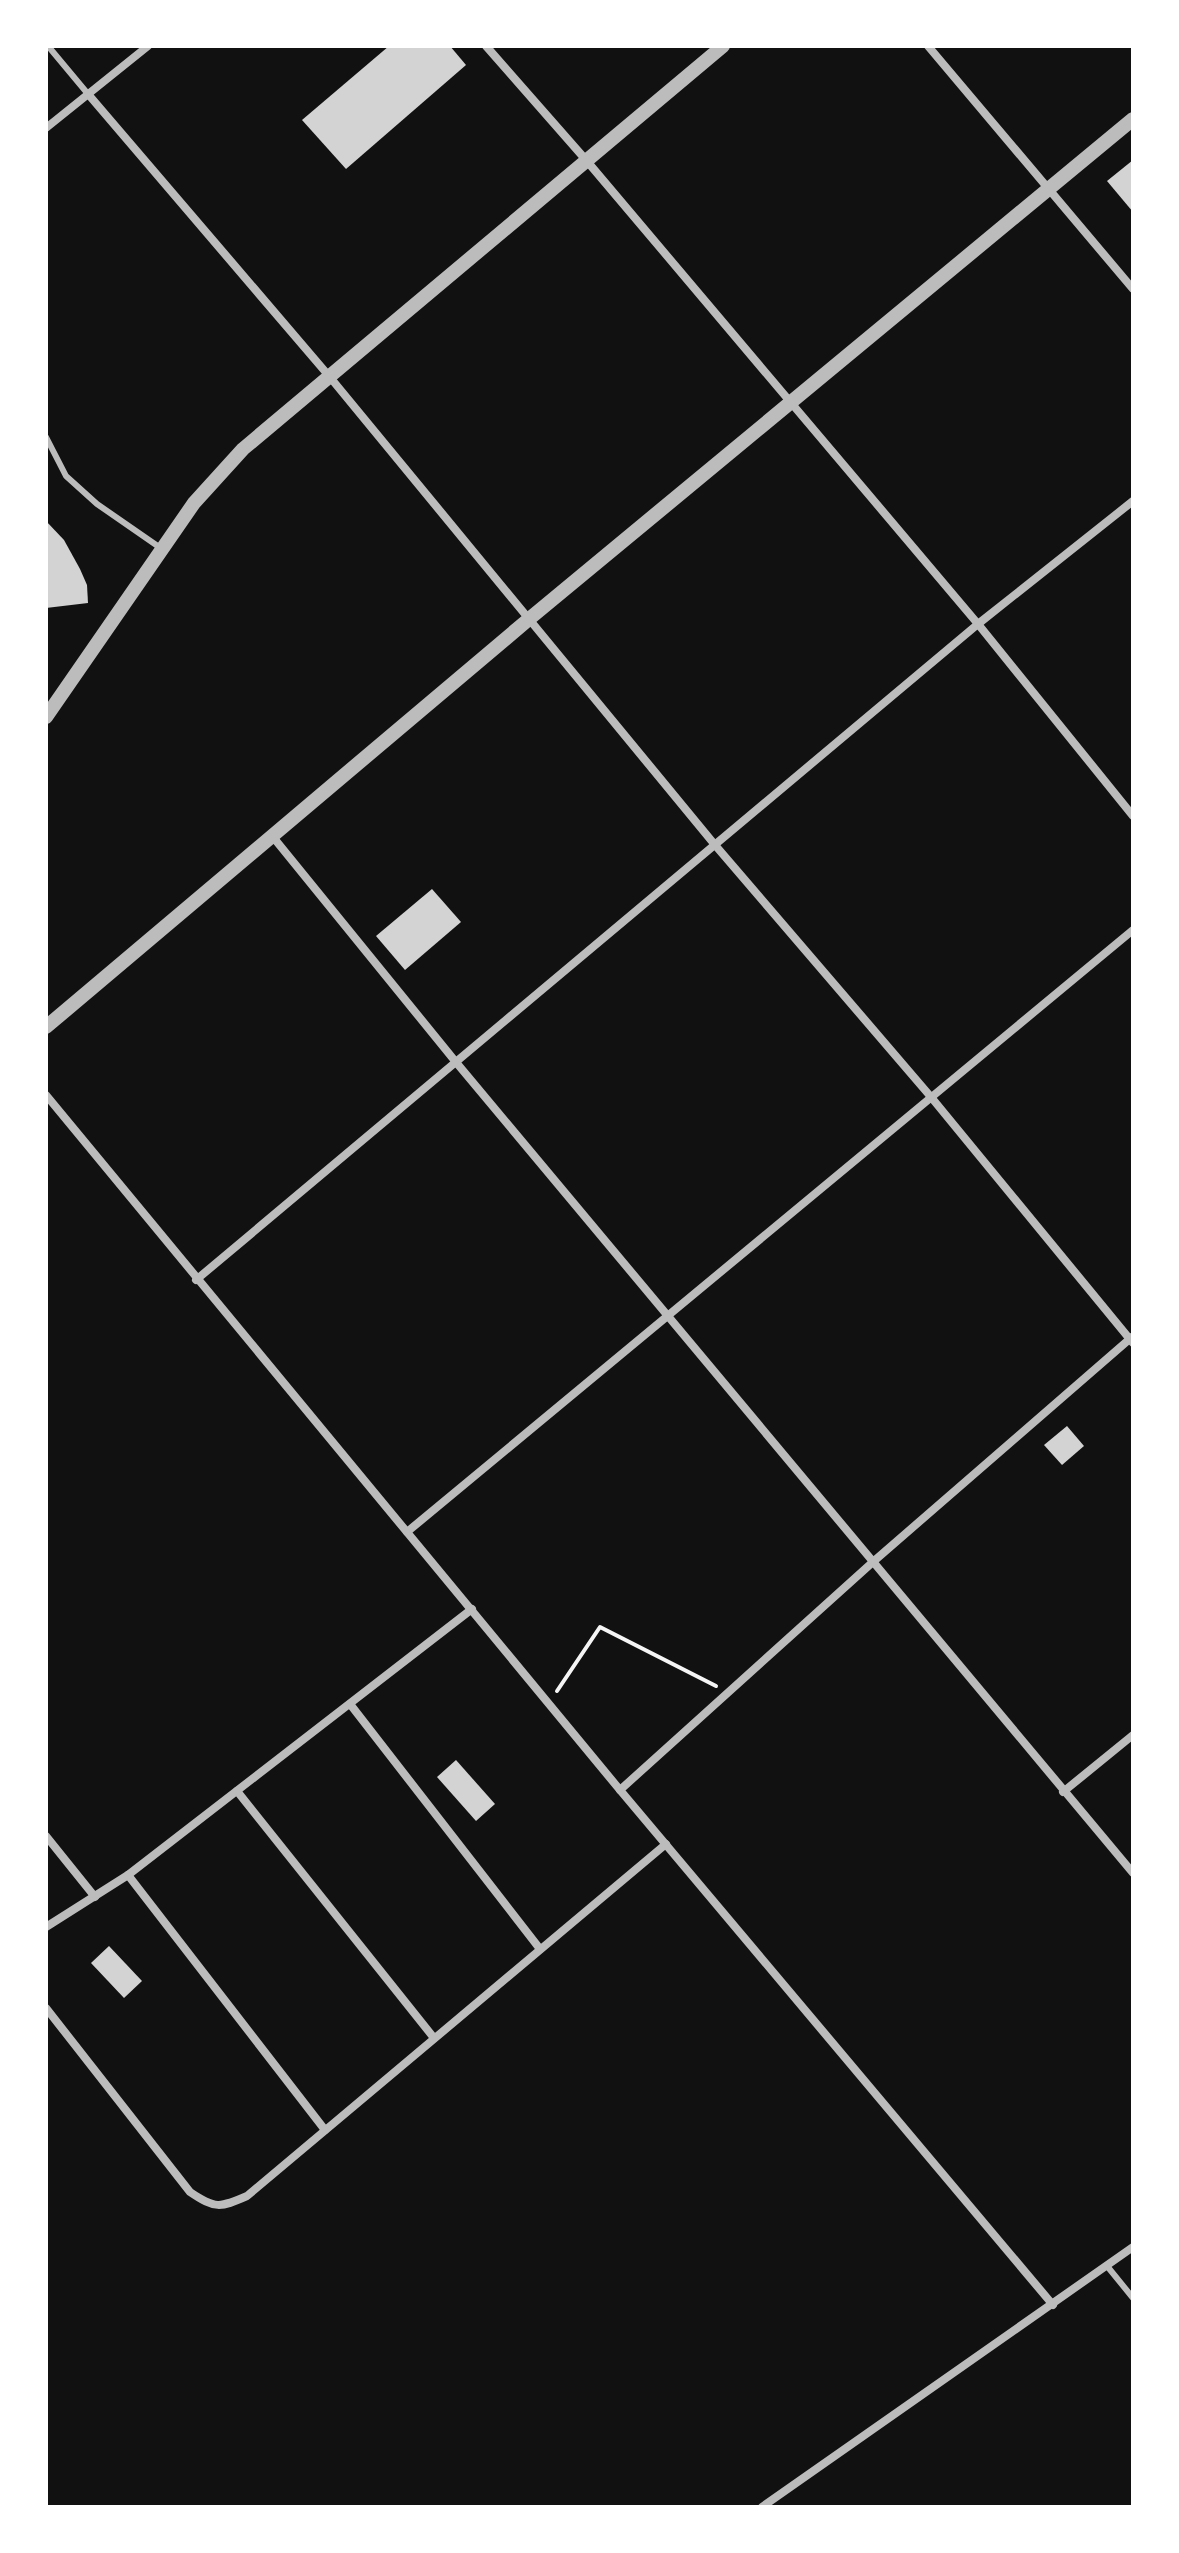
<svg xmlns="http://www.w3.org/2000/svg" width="1179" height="2553" font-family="Barlow,sans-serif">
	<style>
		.building { fill: #d3d3d3 }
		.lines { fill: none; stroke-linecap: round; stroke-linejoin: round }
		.path { stroke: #f5f5f5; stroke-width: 4 }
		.service { stroke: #bcbcbc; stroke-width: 6 }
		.minor { stroke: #bcbcbc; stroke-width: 8 }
		.tertiary { stroke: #bcbcbc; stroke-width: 14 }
	</style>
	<rect width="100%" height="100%" fill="#111"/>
	<g class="building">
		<polygon points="389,46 450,46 466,65 346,169 302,120"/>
		<polygon points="1133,160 1133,212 1107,181"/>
		<polygon points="46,521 64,540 80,569 87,585 88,603 46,608"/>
		<polygon points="432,889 461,922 405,970 376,936"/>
		<polygon points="1067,1426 1084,1446 1062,1465 1044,1445"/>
		<polygon points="456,1760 495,1804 476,1821 437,1777"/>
		<polygon points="109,1946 142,1981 124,1998 91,1963"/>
	</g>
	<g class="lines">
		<polyline class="path" points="557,1691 600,1627 716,1686"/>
		<g class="service">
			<polyline points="48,46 88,94"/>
			<polyline points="46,437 66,476 97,504 162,549"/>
			<polyline points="1107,2266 1133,2298"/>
		</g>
		<g class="minor">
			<polyline points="486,46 586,160 978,624 1133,816"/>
			<polyline points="928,46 1133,289"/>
			<polyline points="88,94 329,376 715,845 931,1097 1133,1343"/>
			<polyline points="46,128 148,46"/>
			<polyline points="273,837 455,1061 1133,1873"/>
			<polyline points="46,1095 620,1790 1053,2305"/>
			<polyline points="196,1280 978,624 1133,501"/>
			<polyline points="407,1532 1133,930"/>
			<polyline points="350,1704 540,1949"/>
			<polyline points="620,1790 874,1561 1132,1337"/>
			<polyline points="237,1791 434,2038"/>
			<polyline points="1063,1792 1133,1735"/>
			<polyline points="46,1836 95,1897"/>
			<polyline points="128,1875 325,2130"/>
			<polyline points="46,1927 128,1875 472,1609"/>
			<path d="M46 2008 190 2192C215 2209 220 2208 247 2196L666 1844"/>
			<polyline points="762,2507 1133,2247"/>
		</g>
		<g class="tertiary">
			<polyline points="46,717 194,503 243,449 723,46"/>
			<polyline points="46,1027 529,619 1133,119"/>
		</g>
	</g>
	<rect width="1179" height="2553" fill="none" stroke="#ffffff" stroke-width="96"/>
</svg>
